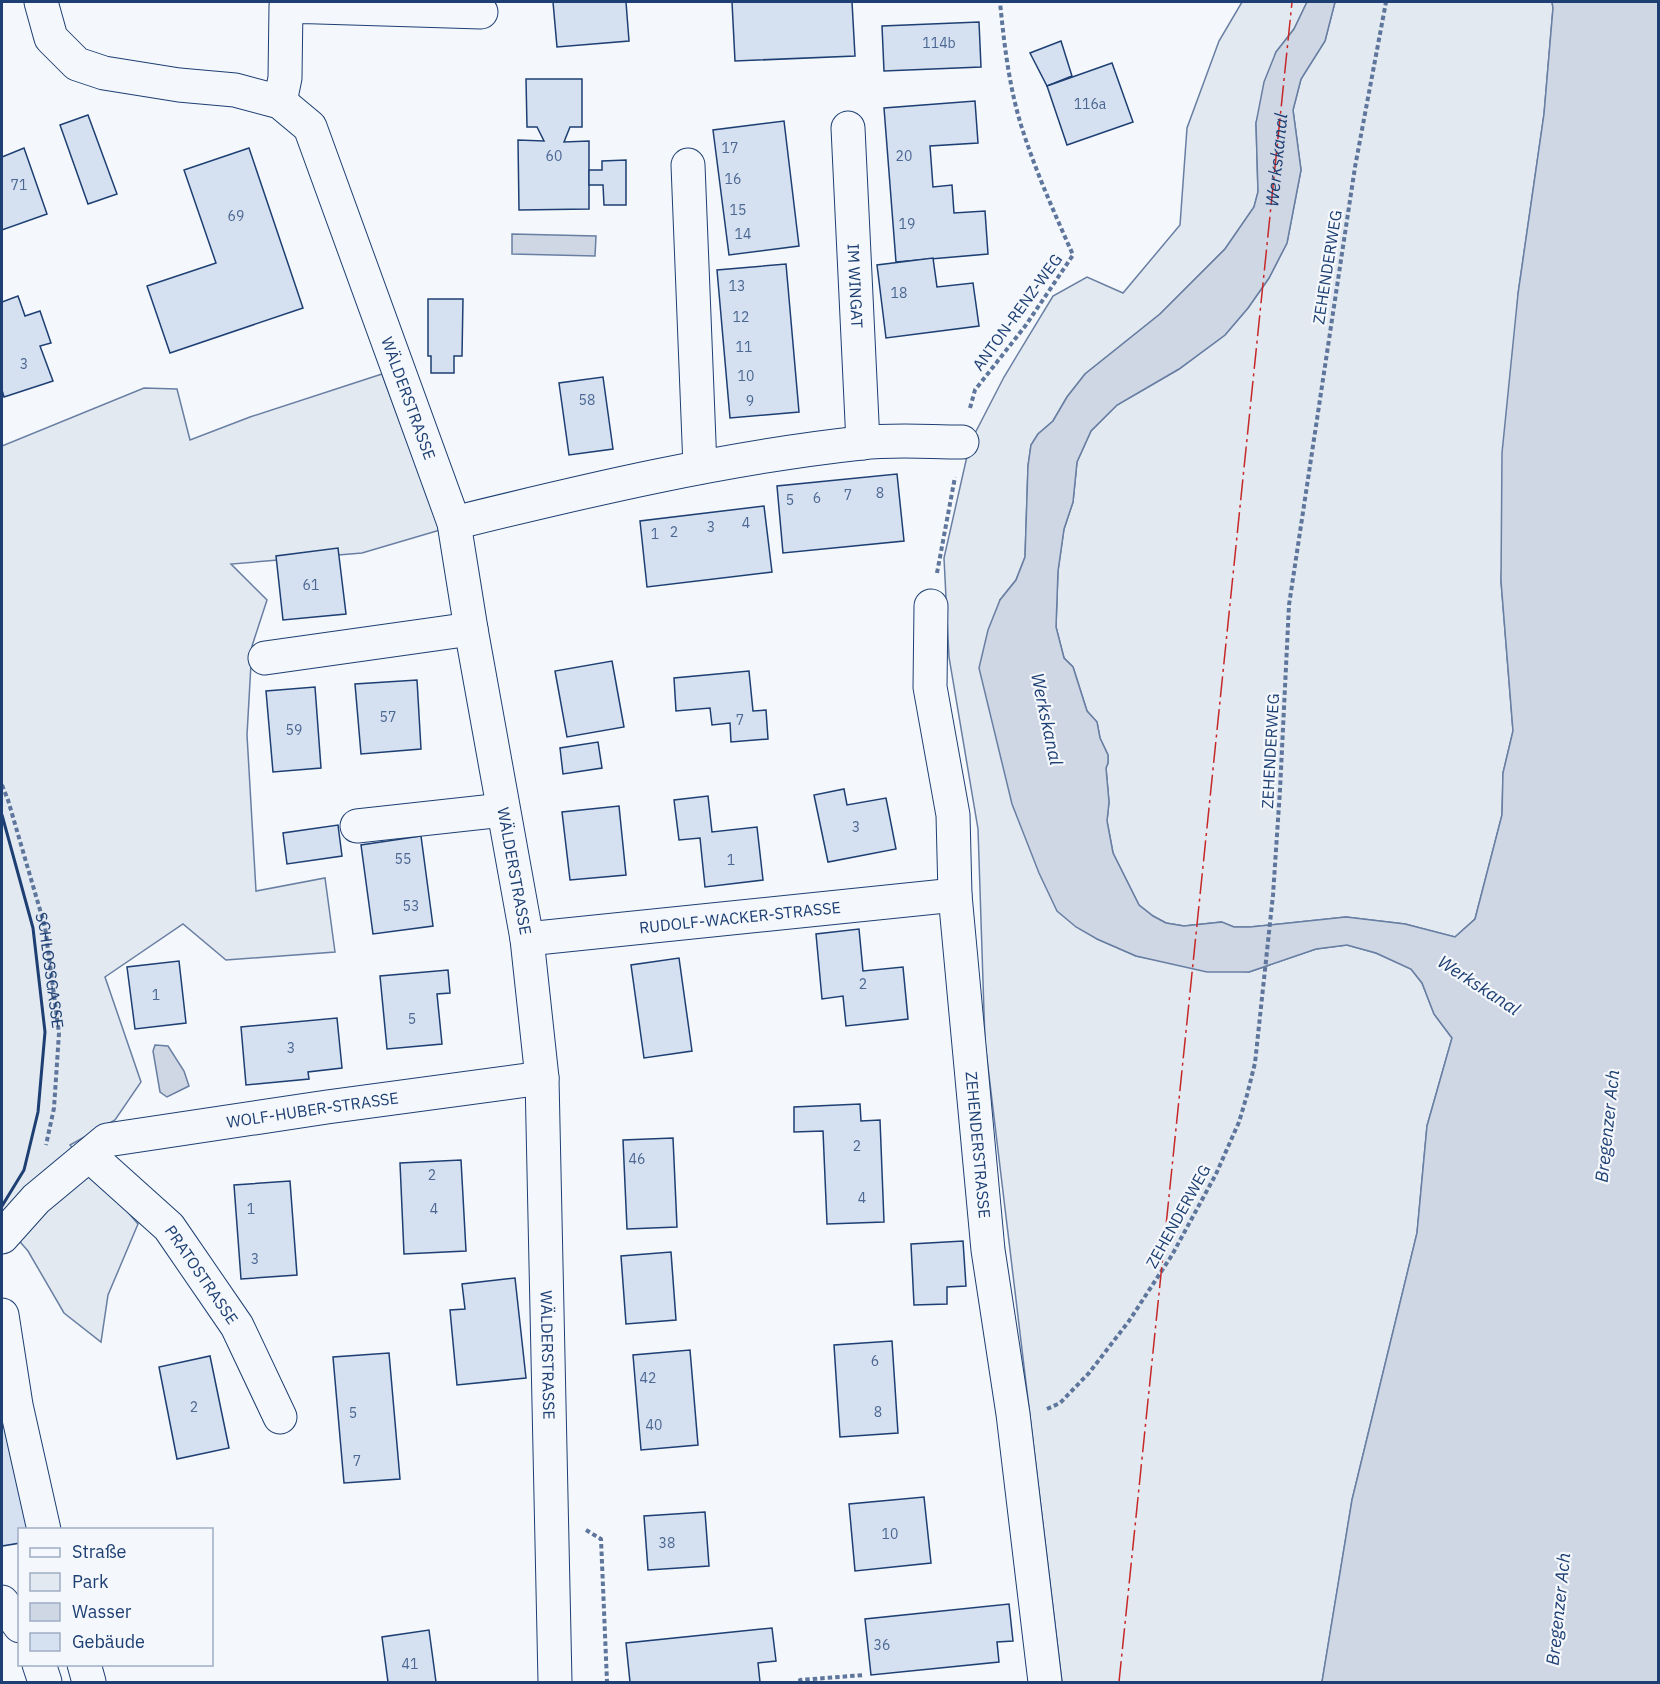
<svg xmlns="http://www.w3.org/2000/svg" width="1660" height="1684" font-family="'IBM Plex Sans',sans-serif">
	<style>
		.green { fill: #e3e9f0; stroke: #687fa3; stroke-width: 1.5 }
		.water { fill: #cfd7e4; stroke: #687fa3; stroke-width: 1.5 }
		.building { fill: #d5e0f0; stroke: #1d3f73; stroke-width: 1.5 }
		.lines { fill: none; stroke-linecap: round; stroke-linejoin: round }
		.minor-casing { stroke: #1d3f73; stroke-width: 35 }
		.path { stroke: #5e769c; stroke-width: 4; stroke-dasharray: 4.5 3; stroke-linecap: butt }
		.minor { stroke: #f4f7fb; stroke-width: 33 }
		.wall { stroke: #1d3f73; stroke-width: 3 }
		.power { stroke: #c62828; stroke-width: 1.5; stroke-dasharray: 21 4.5 3 4.5; stroke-linecap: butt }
		.labels { text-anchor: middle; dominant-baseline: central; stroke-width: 4.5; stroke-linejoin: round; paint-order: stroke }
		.number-label { font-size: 14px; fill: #4b6792 }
		.street-label { font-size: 16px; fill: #1d3f73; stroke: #f4f7fb }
		.water-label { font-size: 18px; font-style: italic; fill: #1d3f73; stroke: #f4f7fb }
	</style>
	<rect width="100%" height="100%" fill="#f4f7fb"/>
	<g class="green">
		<polygon points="1242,2 1307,2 1294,29 1276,52 1256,123 1258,192 1254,207 1225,249 1160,314 1085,374 1067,397 1053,421 1038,434 1031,445 1028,466 1025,557 1016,580 1000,600 1097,939 1136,956 1172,963 1249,972 1316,949 1347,945 1376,953 1411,969 1422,983 1434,1014 1452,1038 1427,1126 1417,1233 1352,1500 1322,1682 1062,1682 985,1042 978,829 949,657 944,558 970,443 1004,377 1053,296 1087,277 1123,293 1180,225 1187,128 1219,41"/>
		<polygon points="1335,2 1552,2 1553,8 1544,114 1518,294 1501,581 1513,731 1503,773 1502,815 1475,919 1455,937 1405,924 1346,917 1250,927 1234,927 1221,922 1184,926 1166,923 1153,916 1139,905 1113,853 1107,821 1109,802 1106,768 1108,763 1108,755 1100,738 1097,722 1087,711 1073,667 1064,658 1056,627 1058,571 1064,529 1073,502 1077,462 1091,431 1117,405 1179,369 1225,335 1248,308 1269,278 1287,243 1301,170 1293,110 1301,79 1325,41"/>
		<polygon points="382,374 440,530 362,553 231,564 267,600 252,646 247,735 256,891 325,878 335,952 226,960 183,924 105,977 141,1082 115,1120 70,1145 138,1224 108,1295 101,1342 64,1313 28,1251 2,1221 2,446 144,388 177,389 190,440 250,417"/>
	</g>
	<g class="water">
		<polygon points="1307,2 1335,2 1325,41 1301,79 1293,110 1301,170 1287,243 1269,278 1248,308 1225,335 1179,369 1117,405 1091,431 1077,462 1073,502 1064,529 1058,571 1056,627 1064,658 1073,667 1087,711 1097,722 1100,738 1108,755 1108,763 1106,768 1109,802 1107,821 1113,853 1139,905 1153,916 1166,923 1184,926 1222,922 1234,927 1250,927 1346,917 1405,924 1455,937 1475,919 1502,815 1503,773 1513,731 1501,581 1502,453 1518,294 1544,114 1553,8 1552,2 1658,2 1658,1682 1322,1682 1352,1500 1417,1233 1427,1126 1452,1038 1434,1014 1422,983 1411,969 1376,953 1347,945 1316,949 1249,972 1207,972 1136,956 1097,939 1076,927 1057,911 1039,873 1012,804 979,668 988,630 1000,600 1016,580 1025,557 1028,466 1031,445 1038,434 1053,421 1067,397 1085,374 1160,314 1225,249 1254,207 1258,192 1256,123 1264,82 1276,52 1294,29"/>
		<polygon points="512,234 596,236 595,256 512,254"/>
		<polygon points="155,1045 168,1046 184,1071 189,1086 167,1097 160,1092 153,1051"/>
	</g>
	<g class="building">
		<polygon points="553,2 626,2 629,41 557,47"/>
		<polygon points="732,2 852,2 855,56 735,61"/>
		<polygon points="979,22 981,67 884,71 882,26"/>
		<polygon points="1061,41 1072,76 1047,86 1030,53"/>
		<polygon points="1112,63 1133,122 1067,145 1047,86"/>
		<polygon points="526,79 582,79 582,127 570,127 564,142 589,141 589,209 519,210 518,140 544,141 537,127 527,127"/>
		<polygon points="975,101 978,143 930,146 933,187 952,185 954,213 985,211 988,254 896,262 884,108"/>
		<polygon points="88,115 117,194 88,204 60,125"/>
		<polygon points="784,121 799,246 729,255 713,130"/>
		<polygon points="24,148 47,214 2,230 2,157"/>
		<polygon points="249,148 303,308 170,353 147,286 216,263 184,170"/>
		<polygon points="626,160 626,205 604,205 603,185 589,185 589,170 602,170 602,161"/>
		<polygon points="933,258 937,287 973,283 979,326 886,338 877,265"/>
		<polygon points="786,264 799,412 730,418 717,270"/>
		<polygon points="18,296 25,316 40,311 51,343 40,346 53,381 4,397 2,390 2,302"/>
		<polygon points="428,299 463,299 462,356 454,356 454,373 431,373 431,356 428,356"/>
		<polygon points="603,377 613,449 569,455 559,383"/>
		<polygon points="897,474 904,541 783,553 777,486"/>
		<polygon points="764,506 772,572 647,587 640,521"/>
		<polygon points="338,548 346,614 283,620 276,556"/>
		<polygon points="612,661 624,727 567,737 555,671"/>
		<polygon points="749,671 753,711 766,710 768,739 731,742 730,723 712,725 710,708 676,711 674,678"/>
		<polygon points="417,680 421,749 361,754 355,684"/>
		<polygon points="315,687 321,768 273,772 266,691"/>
		<polygon points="598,742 602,768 563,774 560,748"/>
		<polygon points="844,789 847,805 886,798 896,849 828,862 814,795"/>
		<polygon points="708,796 712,832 757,827 763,880 705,887 700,838 679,840 674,800"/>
		<polygon points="619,806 626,875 570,880 562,812"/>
		<polygon points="338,825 342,856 287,864 283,833"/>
		<polygon points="421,836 433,926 373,934 361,845"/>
		<polygon points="859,929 863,971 903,967 908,1019 846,1026 843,996 822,999 816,934"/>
		<polygon points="679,958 692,1051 644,1058 631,965"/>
		<polygon points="179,961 186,1023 135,1029 127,967"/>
		<polygon points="448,970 450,993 437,994 442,1044 387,1049 380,976"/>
		<polygon points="337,1018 342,1068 308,1072 309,1079 246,1085 241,1027"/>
		<polygon points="860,1104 861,1121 880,1120 884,1222 827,1224 823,1131 794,1132 794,1107"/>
		<polygon points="673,1138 677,1227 627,1229 623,1140"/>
		<polygon points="461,1160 466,1251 404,1254 400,1163"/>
		<polygon points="290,1181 297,1275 241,1279 234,1185"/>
		<polygon points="963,1241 966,1286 947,1287 947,1304 914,1305 911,1244"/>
		<polygon points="671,1252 676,1320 626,1324 621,1256"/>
		<polygon points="515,1278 526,1378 457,1385 450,1310 465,1309 462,1284"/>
		<polygon points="892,1341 898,1433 840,1437 834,1345"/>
		<polygon points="690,1350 698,1445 641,1450 633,1355"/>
		<polygon points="389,1353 400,1479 344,1483 333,1357"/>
		<polygon points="210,1356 229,1448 177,1459 159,1367"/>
		<polygon points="2,1376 36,1530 20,1530 20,1543 2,1546"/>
		<polygon points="924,1497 931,1563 855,1571 849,1504"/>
		<polygon points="705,1512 709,1566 648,1570 644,1516"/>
		<polygon points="1009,1604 1013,1641 997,1642 999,1662 871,1675 865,1619"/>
		<polygon points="772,1628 776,1661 758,1663 760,1682 630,1682 626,1643"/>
		<polygon points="429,1630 436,1682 388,1682 382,1637"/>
	</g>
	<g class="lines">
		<g class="minor-casing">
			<g id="minor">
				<path id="s2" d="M41 2 51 38 77 64 104 73 179 85 235 90 280 102 310 127 454 523 471 629 527 939 542 1078 555 1682"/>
				<polyline points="280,102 285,78 286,6 481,12"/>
				<path id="s3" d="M848 128 863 443"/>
				<polyline points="688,165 700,467"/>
				<path d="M454 523C588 490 723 458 861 443 894 439 929 442 962 442"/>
				<path id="s4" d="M931 606 930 687 953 815 955 895 988 1250 1013 1414 1045 1682"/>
				<polyline points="265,658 471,629"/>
				<polyline points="357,826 503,810"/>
				<path id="s5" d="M527 939 955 895"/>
				<path id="s6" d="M90 1156 169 1227 237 1326 280 1417"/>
				<path id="s7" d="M2 1237 36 1199 107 1140 327 1107 542 1078"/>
				<polyline points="2,1315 16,1405 44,1530"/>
				<polyline points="2,1602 20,1626"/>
				<polyline points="39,1664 45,1682"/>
				<polyline points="84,1664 89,1682"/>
			</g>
		</g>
		<g class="path">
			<path d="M970 408 975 390 1026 325 1073 255C1054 212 1035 170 1021 125 1009 86 1004 43 1000 2"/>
			<polyline points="937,573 955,477"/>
			<path id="s1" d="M2 785 8 800 45 927 59 1033 54 1108 46 1145"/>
			<polyline points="1047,1409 1060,1403 1089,1373 1129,1321 1172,1255 1216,1174 1239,1122 1247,1095 1255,1063 1273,895 1280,790 1289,605 1355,167 1386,2"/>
			<polyline points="586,1530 601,1539 607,1682"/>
			<polyline points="801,1682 800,1680 864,1675"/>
		</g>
		<use href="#minor" class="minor"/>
		<polyline class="wall" points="2,815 33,928 45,1032 38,1112 24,1170 2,1206"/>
		<path class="power" id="s8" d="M1119 1682 1292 2"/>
	</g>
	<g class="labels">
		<g class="number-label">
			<text x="939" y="43">114b</text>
			<text x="1090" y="104">116a</text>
			<text x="730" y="148">17</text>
			<text x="554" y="156">60</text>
			<text x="904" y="156">20</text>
			<text x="733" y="179">16</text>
			<text x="19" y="185">71</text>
			<text x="738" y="210">15</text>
			<text x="236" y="216">69</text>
			<text x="907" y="224">19</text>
			<text x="743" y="234">14</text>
			<text x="737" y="286">13</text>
			<text x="899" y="293">18</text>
			<text x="741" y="317">12</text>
			<text x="744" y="347">11</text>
			<text x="24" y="364">3</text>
			<text x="746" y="376">10</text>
			<text x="587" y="400">58</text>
			<text x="750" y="401">9</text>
			<text x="880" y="493">8</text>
			<text x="848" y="495">7</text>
			<text x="817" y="498">6</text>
			<text x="790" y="500">5</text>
			<text x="746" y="523">4</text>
			<text x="711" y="527">3</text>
			<text x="674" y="532">2</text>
			<text x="655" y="534">1</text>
			<text x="311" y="585">61</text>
			<text x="388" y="717">57</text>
			<text x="740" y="720">7</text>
			<text x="294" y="730">59</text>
			<text x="856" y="827">3</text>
			<text x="403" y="859">55</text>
			<text x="731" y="860">1</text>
			<text x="411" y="906">53</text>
			<text x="863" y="984">2</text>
			<text x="156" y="995">1</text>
			<text x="412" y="1019">5</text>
			<text x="291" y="1048">3</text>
			<text x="857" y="1146">2</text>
			<text x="637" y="1159">46</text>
			<text x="432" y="1175">2</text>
			<text x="862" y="1198">4</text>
			<text x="251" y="1209">1</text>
			<text x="434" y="1209">4</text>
			<text x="255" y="1259">3</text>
			<text x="875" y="1361">6</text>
			<text x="648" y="1378">42</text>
			<text x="194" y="1407">2</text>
			<text x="878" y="1412">8</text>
			<text x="353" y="1413">5</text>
			<text x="654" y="1425">40</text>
			<text x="357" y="1461">7</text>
			<text x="890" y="1534">10</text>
			<text x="667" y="1543">38</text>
			<text x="882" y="1645">36</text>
			<text x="410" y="1664">41</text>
		</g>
		<g class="street-label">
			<text transform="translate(1327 267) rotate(-81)">ZEHENDERWEG</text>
			<text stroke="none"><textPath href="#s3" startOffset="158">IM WINGAT</textPath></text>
			<text transform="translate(1017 312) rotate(-54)">ANTON-RENZ-WEG</text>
			<text stroke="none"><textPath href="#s2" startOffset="609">WÄLDERSTRASSE</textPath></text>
			<text transform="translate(1270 751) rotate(-87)">ZEHENDERWEG</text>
			<text stroke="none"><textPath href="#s2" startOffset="1095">WÄLDERSTRASSE</textPath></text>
			<text stroke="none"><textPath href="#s5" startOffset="214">RUDOLF-WACKER-STRASSE</textPath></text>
			<text stroke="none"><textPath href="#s1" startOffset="192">SCHLOSSGASSE</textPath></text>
			<text stroke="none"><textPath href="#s7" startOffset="351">WOLF-HUBER-STRASSE</textPath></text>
			<text stroke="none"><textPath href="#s4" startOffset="542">ZEHENDERSTRASSE</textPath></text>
			<text transform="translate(1178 1216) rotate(-61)">ZEHENDERWEG</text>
			<text stroke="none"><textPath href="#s6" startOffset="164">PRATOSTRASSE</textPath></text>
			<text stroke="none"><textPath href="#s2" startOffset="1581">WÄLDERSTRASSE</textPath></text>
		</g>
		<g class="water-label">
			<text stroke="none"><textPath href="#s8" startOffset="1530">Werkskanal</textPath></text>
			<text transform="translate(1047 719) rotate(78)">Werkskanal</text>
			<text transform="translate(1479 985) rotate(33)">Werkskanal</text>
			<text transform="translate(1607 1126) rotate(-84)">Bregenzer Ach</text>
			<text transform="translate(1558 1609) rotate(-84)">Bregenzer Ach</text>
		</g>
	</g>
	<rect width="1660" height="1684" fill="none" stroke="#1d3f73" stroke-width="6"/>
	<rect x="18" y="1528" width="195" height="138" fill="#f4f7fb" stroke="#9eadc5" stroke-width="1.5"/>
	<rect x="30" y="1548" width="30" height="9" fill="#f4f7fb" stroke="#9eadc5" stroke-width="1.5"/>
	<text x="72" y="1558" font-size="18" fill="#1d3f73">Straße</text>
	<rect x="30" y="1573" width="30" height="18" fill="#e3e9f0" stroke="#9eadc5" stroke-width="1.5"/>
	<text x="72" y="1588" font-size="18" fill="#1d3f73">Park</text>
	<rect x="30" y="1603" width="30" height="18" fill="#cfd7e4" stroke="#9eadc5" stroke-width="1.5"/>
	<text x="72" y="1618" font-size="18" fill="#1d3f73">Wasser</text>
	<rect x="30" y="1633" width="30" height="18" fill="#d5e0f0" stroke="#9eadc5" stroke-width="1.5"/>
	<text x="72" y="1648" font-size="18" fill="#1d3f73">Gebäude</text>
</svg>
